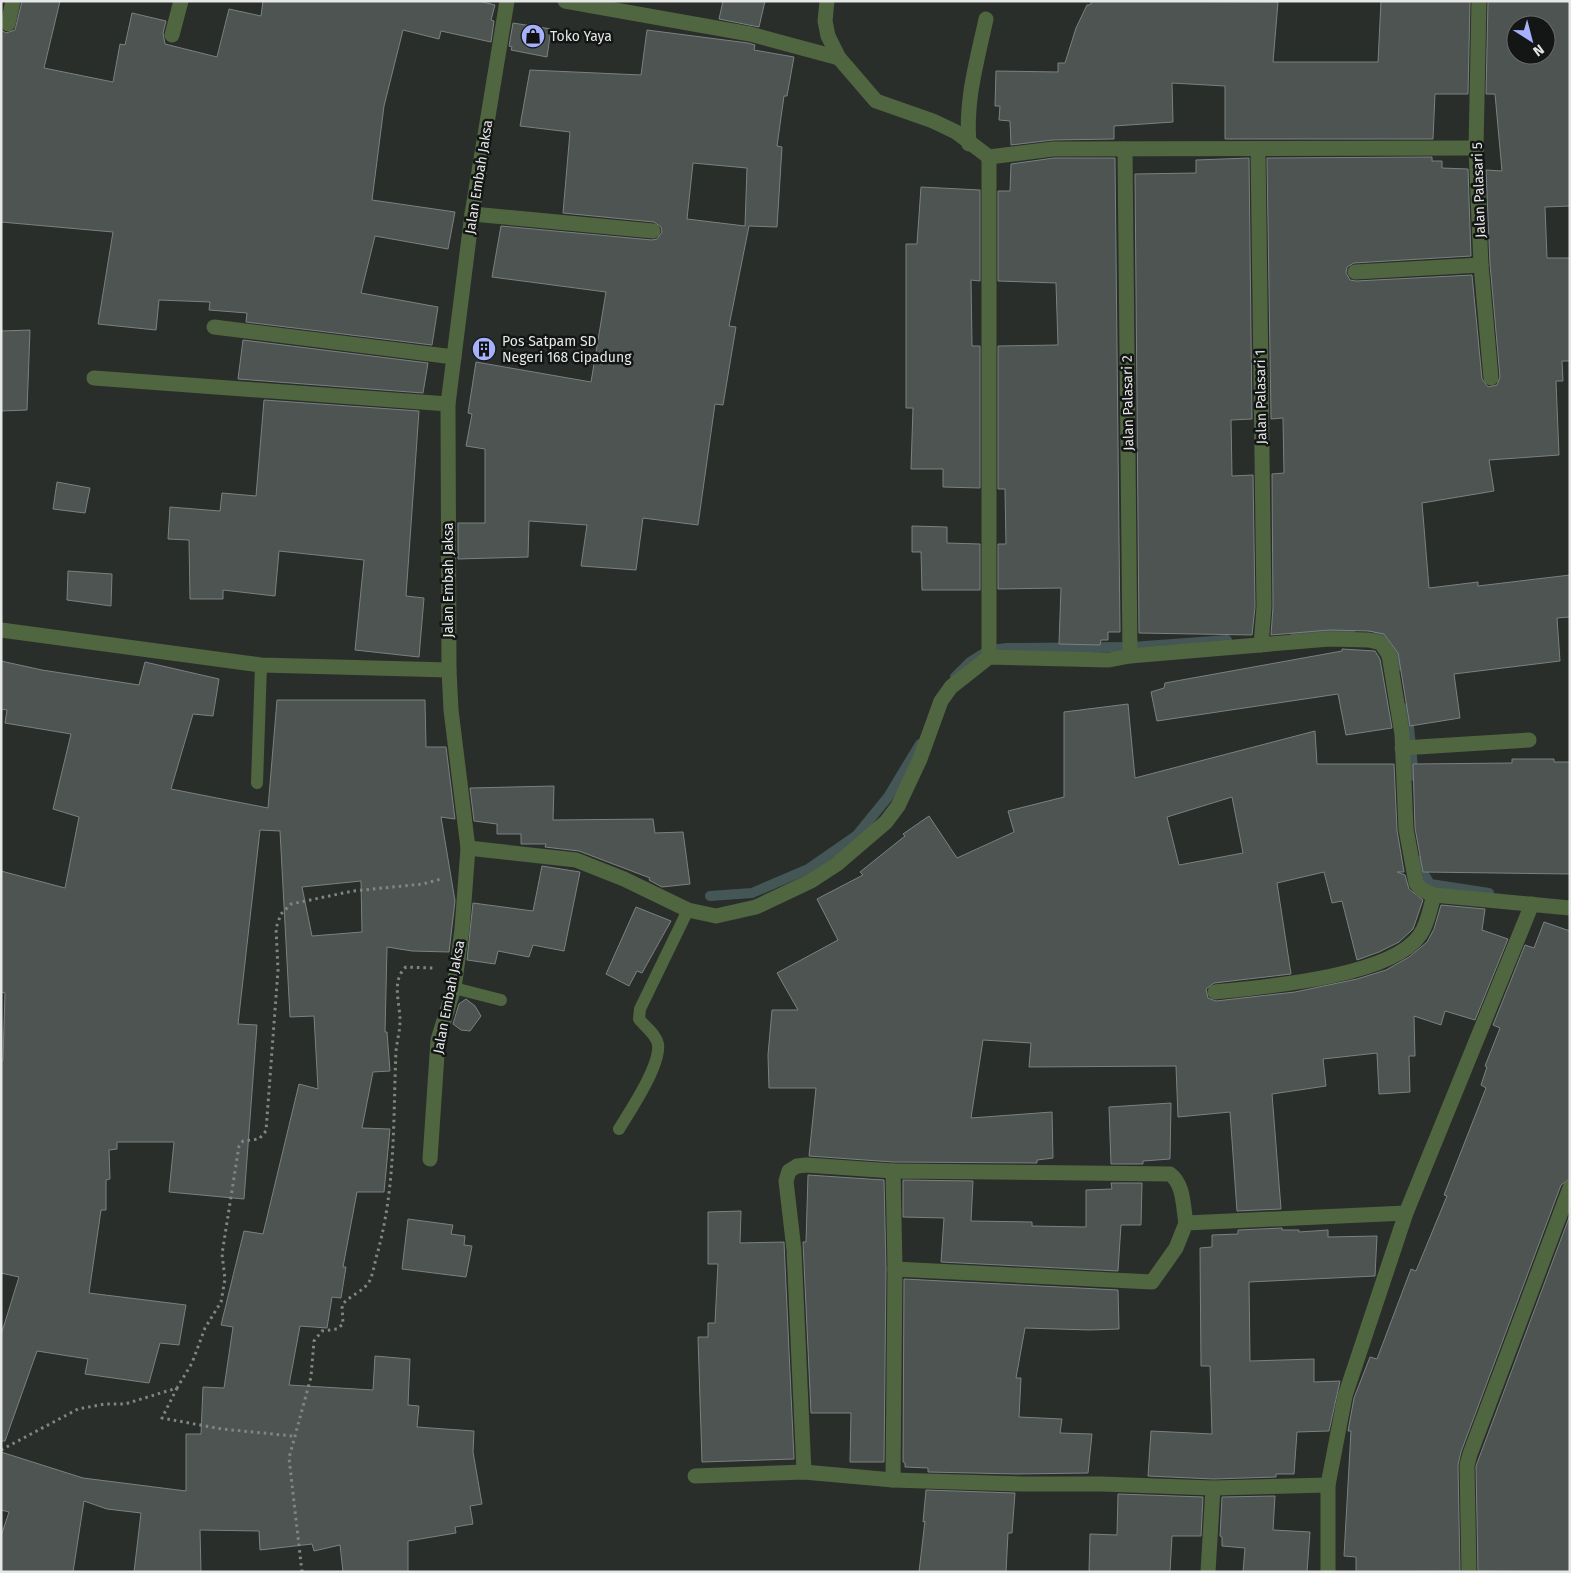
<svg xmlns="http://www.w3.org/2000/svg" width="1571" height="1573" font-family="'Fira Sans',sans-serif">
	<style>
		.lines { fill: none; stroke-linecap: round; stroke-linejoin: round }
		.stream { stroke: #455657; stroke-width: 10 }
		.building { fill: #4d5452; stroke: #7a8180; fill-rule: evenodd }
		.path { stroke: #828683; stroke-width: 3; stroke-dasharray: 2.5 4; stroke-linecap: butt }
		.lane { stroke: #506640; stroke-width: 12 }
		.street { stroke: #506640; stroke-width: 15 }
		.labels { text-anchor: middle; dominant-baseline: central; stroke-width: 5; stroke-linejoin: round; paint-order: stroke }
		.poi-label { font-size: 14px; fill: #e5e8e6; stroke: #131614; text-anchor: start }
		.street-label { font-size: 14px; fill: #e5e8e6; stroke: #131614 }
	</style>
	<rect width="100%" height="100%" fill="#292e2b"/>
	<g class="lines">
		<g class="stream">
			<path d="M1370 627H1374C1388 639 1397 648 1400 666"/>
			<polyline points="1296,634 1351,629"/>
			<polyline points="1132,647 1227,640"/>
			<polyline points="991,650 1007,648 1129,647"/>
			<polyline points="955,677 970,662 986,652"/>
			<polyline points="1407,708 1411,746"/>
			<polyline points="1411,748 1414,776"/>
			<polyline points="1422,860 1424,874 1430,884 1489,893"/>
			<polyline points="710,896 752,893 808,869 857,835 888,797 920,744"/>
		</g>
	</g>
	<g class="building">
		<polygon points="22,1 60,1 44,68 113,82 120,44 125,45 132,13 166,21 163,33 165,44 217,57 229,9 261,16 263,1 479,1 495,5 491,20 494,21 491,42 441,31 439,39 403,30 384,106 372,200 455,212 448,249 375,236 361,293 438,307 432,345 246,322 247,313 209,310 210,302 159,300 156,330 98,324 113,232 1,222 1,30 6,33 15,30"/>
		<polygon points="723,1 765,1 759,27 719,19"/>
		<polygon points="1092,1 1278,2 1273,62 1378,62 1381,1 1470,1 1468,94 1435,94 1433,139 1225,139 1225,86 1172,83 1173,122 1114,126 1114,139 1053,140 1011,145 1010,121 999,120 1000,106 995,106 996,71 1058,72 1058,63 1065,63 1076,28 1087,5 1090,5"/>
		<path d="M1488 1H1570V206L1545 207 1547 258H1570V361H1562L1563 381H1556L1559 455 1489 460 1494 491 1422 503 1429 588 1478 582V586L1570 575V617L1557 618 1560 661 1454 674 1460 718 1410 726 1398 653 1384 634 1369 631 1329 630 1271 635 1273 607 1272 474 1284 473 1283 418 1271 419 1267 158 1432 157V161H1442V168L1468 169 1471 256 1354 263 1347 267 1346 273 1350 280 1356 281 1472 275 1482 379 1488 387 1497 385 1500 377 1490 264 1486 170 1502 171 1495 94H1486ZM1516 25H1546V55H1516Z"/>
		<polygon points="513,23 551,29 547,57 511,50 512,47 509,46"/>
		<path d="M647 30 748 43 755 45 754 50 794 57 787 96H784L777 146 782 147 777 227 749 226 729 326 736 327 723 405 715 404 698 525 643 518 636 570 581 566 587 525 529 521 528 557 458 559V523H485V449L466 446 472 414 468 413 476 362 591 382 606 292 492 277 501 226 652 240 657 239 662 232 661 227 654 222 563 213 570 132 520 126 530 70 641 75ZM693 163 747 168 745 226 687 219Z"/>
		<polygon points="1054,158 1115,158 1120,632 1108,632 1108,640 1101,640 1100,645 1059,644 1061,588 998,589 998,544 1006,544 1005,489 998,489 998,346 1058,345 1056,283 998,281 998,191 1010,191 1011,164"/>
		<polygon points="1249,158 1252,419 1231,420 1232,476 1253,475 1255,607 1252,635 1139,633 1135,174 1196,173 1196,160"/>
		<polygon points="921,187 980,190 980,281 971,280 972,346 980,346 980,488 943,487 943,469 911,469 913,408 906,408 906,244 917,244"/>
		<polygon points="30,330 27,410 1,411 1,331"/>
		<polygon points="243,340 428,363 423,393 238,379"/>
		<polygon points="264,400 419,411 406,596 424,598 419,657 355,650 364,560 279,551 275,596 223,590 223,599 190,599 189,540 168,539 170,507 220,511 222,493 256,496"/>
		<polygon points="57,482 90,488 85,513 53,509"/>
		<polygon points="912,526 947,527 947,543 980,544 980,590 922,590 921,552 912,552"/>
		<polygon points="68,571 112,574 111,606 67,600"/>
		<polygon points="1342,649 1375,651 1380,659 1392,728 1346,735 1338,694 1157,721 1151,692 1164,688 1165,683 1342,651"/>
		<path d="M1 661 42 670 139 685 145 662 219 679 213 716 193 714 171 789 268 808 277 700H425L426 747H446L455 819 441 817 455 901 449 952 412 951 387 947 385 1032H387L390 1071 373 1072 362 1128 390 1129 384 1192H357L343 1267H346L341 1298 332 1297 327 1328 300 1326 289 1385 373 1390 375 1356 410 1359 408 1405 419 1406 417 1427 474 1431 473 1452 482 1504 470 1506 473 1524 455 1527 456 1533 408 1541V1572H343L340 1545 314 1551 312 1544 260 1550 259 1531 200 1530 201 1572H134L141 1513 107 1509 84 1501 73 1572H1V1536L9 1512 1 1510V1452L83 1478 186 1491V1434H201L203 1387 224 1388 233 1327 221 1325 244 1231 263 1234 299 1084 318 1089 314 1016 290 1017 280 831 260 830 238 1024 257 1025 244 1199 169 1192 174 1142H117V1149L109 1150 110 1179 106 1180V1210H101L89 1293 186 1305 179 1345 160 1343 149 1383 85 1374 88 1359 37 1351 5 1441H1V1335L19 1277 1 1273V1061L3 1060 5 993 1 992V871L65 888 79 817 53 809 71 734 5 723 7 710 1 709ZM361 881 362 932 312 936 302 887Z"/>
		<path d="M1128 704 1135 778 1315 731 1317 764H1394L1397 830 1404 872H1397L1405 875 1409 889 1423 900 1413 929 1399 942 1379 952 1357 960 1342 901 1332 903 1324 872 1277 883 1291 974 1214 983 1206 989 1208 998 1216 1001 1295 992 1357 979 1386 970 1409 957 1427 942 1434 929 1441 905 1485 909 1482 930 1508 939 1475 1020 1445 1011 1441 1025 1414 1016 1415 1056H1409L1410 1092 1379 1094 1377 1053 1323 1059 1326 1086 1272 1094 1281 1209 1237 1211 1230 1112 1178 1117 1176 1066 1029 1067 1031 1043 983 1040 971 1118 1052 1112 1053 1158 1037 1160V1163L893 1162 809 1156 816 1088H769L768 1055 772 1010H798L777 973 838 940 817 899 863 875 860 872 905 836 903 834 929 816 957 858 1014 832 1008 811 1064 797V712ZM1232 797 1243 853 1179 865 1167 817Z"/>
		<polygon points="1512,759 1554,759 1554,762 1570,762 1570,874 1423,872 1415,828 1413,764 1512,763"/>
		<polygon points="554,786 553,820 653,819 655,833 683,832 690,884 662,887 649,880 650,878 579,851 545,847 546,844 521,844 521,834 497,834 497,824 474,821 470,788"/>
		<polygon points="542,866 580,872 564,951 533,945 529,957 498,951 495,964 467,960 473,903 533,911"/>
		<polygon points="636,907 671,921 642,973 637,971 629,986 606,974"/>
		<polygon points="1544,922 1570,931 1570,1179 1561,1185 1461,1452 1458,1465 1460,1571 1356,1572 1356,1557 1344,1556 1351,1431 1348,1431 1354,1398 1370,1357 1377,1359 1411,1269 1416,1271 1447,1196 1444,1195 1486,1088 1481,1085 1487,1067 1485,1066 1500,1028 1493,1025 1525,945 1534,948"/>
		<polygon points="466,999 475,1006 481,1016 470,1031 461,1030 453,1024 459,1004"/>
		<polygon points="1171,1103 1170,1159 1143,1161 1143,1164 1111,1164 1109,1107"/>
		<polygon points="808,1175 884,1180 886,1269 884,1462 850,1462 851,1413 811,1413 803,1242 806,1242"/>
		<polygon points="903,1180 973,1181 971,1221 1032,1222 1032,1226 1086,1227 1086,1190 1112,1189 1111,1183 1142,1183 1141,1225 1121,1225 1118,1271 941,1262 944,1218 903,1217"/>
		<polygon points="741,1211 740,1243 784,1242 794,1459 702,1462 698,1337 708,1337 708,1323 715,1323 718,1264 708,1264 708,1212"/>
		<polygon points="1570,1215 1570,1572 1478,1571 1476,1466"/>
		<polygon points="408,1219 453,1225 451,1234 465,1236 464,1245 472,1246 466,1277 402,1269"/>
		<polygon points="1282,1228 1282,1230 1299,1230 1299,1232 1328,1230 1328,1237 1377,1236 1375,1276 1249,1282 1250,1361 1314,1359 1314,1382 1340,1381 1329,1431 1297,1432 1294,1474 1276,1474 1276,1477 1213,1479 1148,1476 1151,1431 1212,1434 1210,1366 1201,1366 1200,1248 1212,1247 1212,1235 1238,1234 1238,1230"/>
		<polygon points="904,1279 1118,1290 1119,1329 1090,1330 1025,1328 1016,1378 1021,1378 1019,1417 1062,1419 1060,1433 1092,1434 1088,1473 1017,1474 928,1472 928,1468 905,1467 905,1463 903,1462"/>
		<polygon points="926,1490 1015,1493 1012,1533 1008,1533 1006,1572 919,1572 925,1521 923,1522"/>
		<polygon points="1118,1494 1203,1497 1201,1536 1172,1536 1170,1572 1089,1572 1090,1534 1117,1535"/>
		<polygon points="1275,1496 1273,1530 1310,1532 1307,1572 1243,1572 1245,1548 1222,1546 1222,1537 1220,1536 1222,1497"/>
	</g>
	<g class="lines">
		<g class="path">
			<polyline points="177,1388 162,1418 222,1429 293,1436"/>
			<polyline points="1,1450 78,1409 105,1404 125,1404 177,1388 192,1363 205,1328 221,1302 225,1279 222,1254 239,1146 243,1141 259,1139 266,1131 278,970 276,928 281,914 291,904 353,891 423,884 441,879"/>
			<path d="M302 1572 289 1458 311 1377 314 1341 322 1331 337 1329 343 1324 342 1305C350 1295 365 1291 370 1280 374 1271 375 1260 378 1251 396 1184 393 1118 396 1051 397 1041 400 1031 400 1021 400 1003 391 980 406 967L433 968"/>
		</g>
		<g class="lane">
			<polyline points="257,783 261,665"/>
			<polyline points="454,988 501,1000"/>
			<path d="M619 1129C630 1111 661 1065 658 1044 656 1034 645 1027 639 1019L640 1009 688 910"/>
		</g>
		<g class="street">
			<polyline points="565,1 750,34 839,58"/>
			<polyline points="827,1 825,21 828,36 839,58 876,101 933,121 956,132 989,157 1053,149 1476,148"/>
			<polyline points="1479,1 1476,148 1481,265 1491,378"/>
			<polyline points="8,24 13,1"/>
			<polyline points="172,35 181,1"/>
			<path d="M969 144C965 101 977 61 986 19"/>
			<polyline points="1125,149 1130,656"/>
			<polyline points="1258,149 1264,607 1261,645"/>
			<polyline points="472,214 653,231"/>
			<polyline points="1355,272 1481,265"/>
			<polyline points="214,327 454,357"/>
			<polyline points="94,378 448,404"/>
			<polyline points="1,630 261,665 449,670"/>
			<polyline points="989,657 989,157"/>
			<polyline points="1402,748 1529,740"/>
			<polyline points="468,848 576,860 624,879 688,910 716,916 756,907 811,881 837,864 886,822 898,806 920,759 941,701 951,687 989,657 1109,660 1130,656 1329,639 1369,640 1381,643 1389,655 1402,734 1406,829 1416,883 1422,890 1434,895 1570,908"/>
			<path d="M1215 992C1264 987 1391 977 1420 935 1428 924 1430 908 1434 895"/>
			<polyline points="430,1159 438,1040 454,988 462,929 468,848 451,710 449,670 448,404 472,214 507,1"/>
			<polyline points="895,1269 1152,1282 1176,1248 1186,1223 1406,1213"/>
			<polyline points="804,1472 794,1250 786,1181 789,1171 797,1166 806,1165 893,1171"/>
			<polyline points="695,1476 804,1472 893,1480 1022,1484 1101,1484 1213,1488 1328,1485"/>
			<path d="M893 1480 895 1269 893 1171 1170 1174C1184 1184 1183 1207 1186 1223"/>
			<polyline points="1208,1572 1213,1488"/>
			<polyline points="1328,1572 1328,1485 1345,1396 1406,1213 1532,904"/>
			<polyline points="1469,1572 1467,1465 1470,1454 1570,1188"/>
		</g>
	</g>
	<defs>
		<g id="shop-disc" transform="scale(1.25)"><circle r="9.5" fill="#a5b1fc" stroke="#131614"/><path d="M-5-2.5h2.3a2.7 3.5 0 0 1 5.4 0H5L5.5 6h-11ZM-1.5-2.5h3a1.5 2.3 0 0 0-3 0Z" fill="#111"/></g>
		<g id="building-disc" transform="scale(1.25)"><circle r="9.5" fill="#a5b1fc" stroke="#131614"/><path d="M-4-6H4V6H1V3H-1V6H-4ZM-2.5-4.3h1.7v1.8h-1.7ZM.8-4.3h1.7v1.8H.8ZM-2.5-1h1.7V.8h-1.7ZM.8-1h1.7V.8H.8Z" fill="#111"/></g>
	</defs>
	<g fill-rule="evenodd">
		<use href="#shop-disc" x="533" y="36"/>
		<use href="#building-disc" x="484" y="349"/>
	</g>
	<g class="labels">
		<g class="poi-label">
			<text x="550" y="36">Toko Yaya</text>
			<text x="502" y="341">Pos Satpam SD<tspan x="502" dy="16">Negeri 168 Cipadung</tspan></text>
		</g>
		<g class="street-label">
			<text transform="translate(479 177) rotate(-81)">Jalan Embah Jaksa</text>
			<text transform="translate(1479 190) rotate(-92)">Jalan Palasari 5</text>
			<text transform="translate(1261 397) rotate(-91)">Jalan Palasari 1</text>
			<text transform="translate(1128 403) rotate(-91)">Jalan Palasari 2</text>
			<text transform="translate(448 580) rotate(-90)">Jalan Embah Jaksa</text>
			<text transform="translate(449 997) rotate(-79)">Jalan Embah Jaksa</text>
		</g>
	</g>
	<rect width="1571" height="1573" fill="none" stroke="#e5e8e6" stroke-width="5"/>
	<g transform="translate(1531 40) rotate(144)"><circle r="24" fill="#131614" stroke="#676a68"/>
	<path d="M0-4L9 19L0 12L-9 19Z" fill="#a5b1fc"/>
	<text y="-8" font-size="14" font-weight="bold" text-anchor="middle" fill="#e5e8e6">N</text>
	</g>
</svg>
